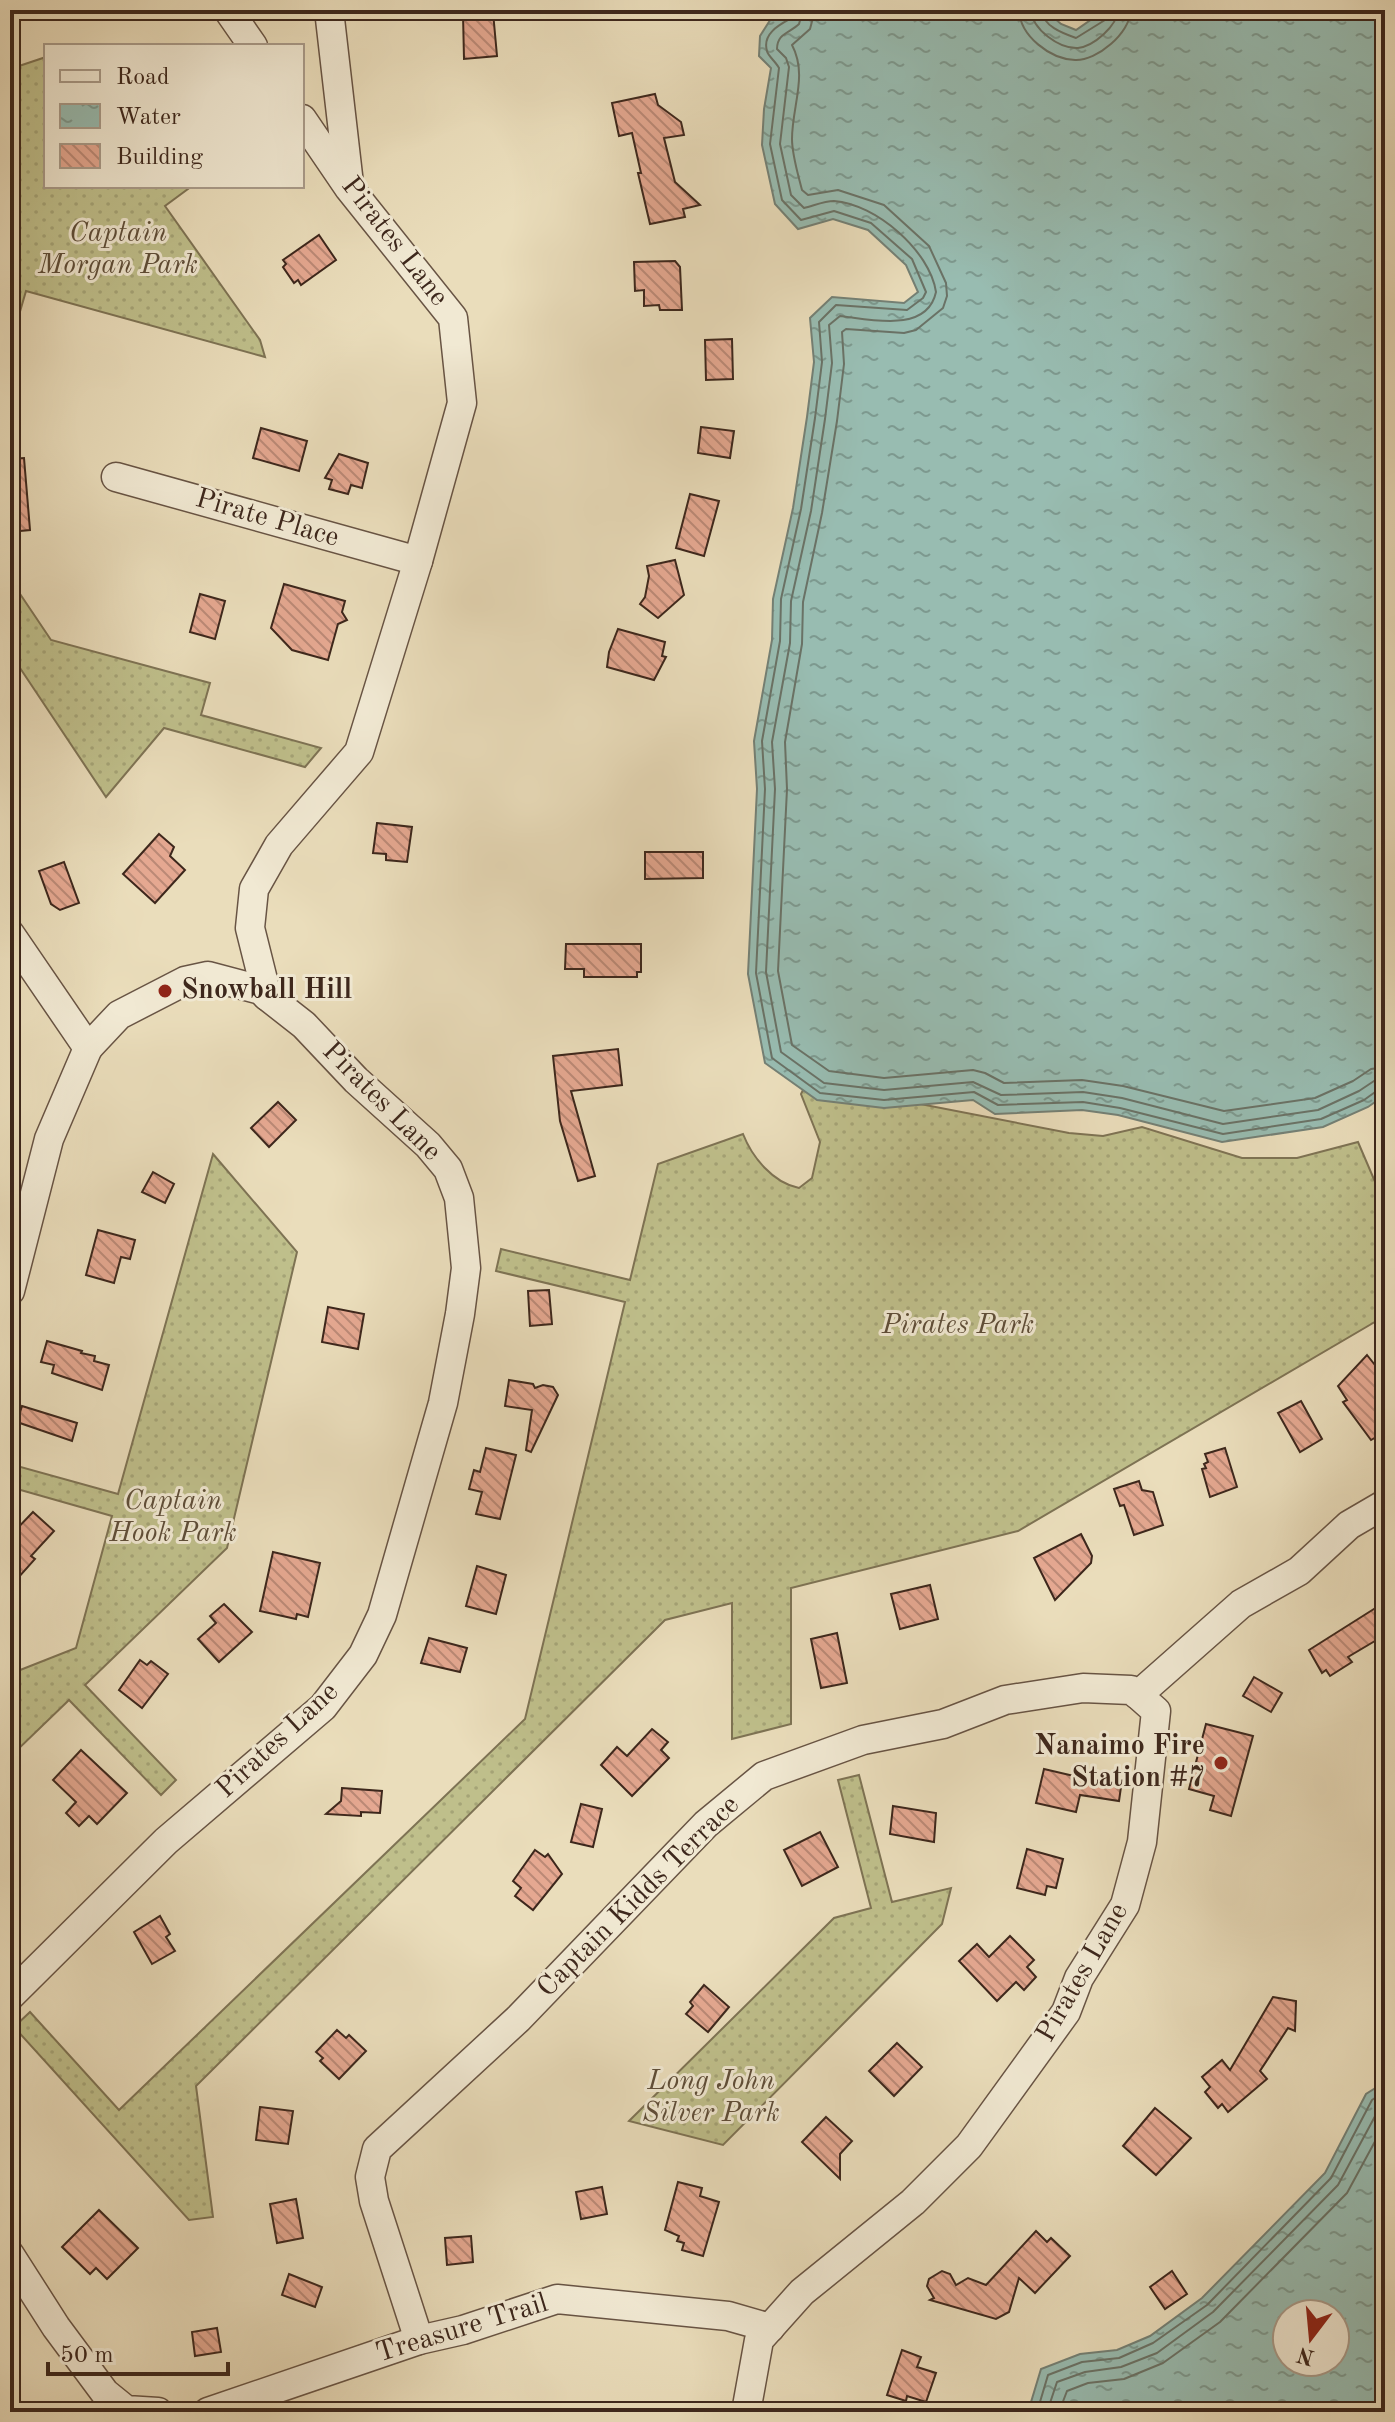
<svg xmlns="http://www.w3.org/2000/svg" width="1395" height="2422" font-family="'Old Standard TT',serif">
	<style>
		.grass { fill: url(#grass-dots); stroke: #7e7354; stroke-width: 2 }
		.water { fill: url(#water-ripples); stroke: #748075; stroke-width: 2; fill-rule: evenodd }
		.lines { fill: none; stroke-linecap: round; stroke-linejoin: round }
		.shore { stroke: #6a7266; stroke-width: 2 }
		.building { fill: url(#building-back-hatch); stroke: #3d271c; stroke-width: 2 }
		.street-casing { stroke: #685444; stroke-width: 31 }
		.street { stroke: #f1e9d3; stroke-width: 28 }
		.poi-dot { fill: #8f2418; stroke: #f1e9d3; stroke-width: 3 }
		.labels { text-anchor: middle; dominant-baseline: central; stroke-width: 6; stroke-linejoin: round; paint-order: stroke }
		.park-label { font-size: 28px; font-style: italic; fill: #5e4d38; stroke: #f1e9d3 }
		.street-label { font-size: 28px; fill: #3d271c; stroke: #f1e9d3 }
		.poi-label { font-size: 28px; font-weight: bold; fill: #3d271c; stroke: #f1e9d3; text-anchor: start }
	</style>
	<defs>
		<pattern id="grass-dots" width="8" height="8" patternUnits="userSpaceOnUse" patternTransform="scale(2)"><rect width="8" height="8" fill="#bfbf8b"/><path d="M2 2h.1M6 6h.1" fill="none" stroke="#a5a477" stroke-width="1.8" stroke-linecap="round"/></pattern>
		<pattern id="water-ripples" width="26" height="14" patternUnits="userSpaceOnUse" patternTransform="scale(2)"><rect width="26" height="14" fill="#98bcb1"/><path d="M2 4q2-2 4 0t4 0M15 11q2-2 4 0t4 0" fill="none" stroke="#7d998f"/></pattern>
		<pattern id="building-back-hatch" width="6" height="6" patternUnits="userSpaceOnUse" patternTransform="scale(2)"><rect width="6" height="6" fill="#e5a891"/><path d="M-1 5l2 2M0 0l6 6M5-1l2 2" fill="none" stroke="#bb8976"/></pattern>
	</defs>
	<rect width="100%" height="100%" fill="#eaddbb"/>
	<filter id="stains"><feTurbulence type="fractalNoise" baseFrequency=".0025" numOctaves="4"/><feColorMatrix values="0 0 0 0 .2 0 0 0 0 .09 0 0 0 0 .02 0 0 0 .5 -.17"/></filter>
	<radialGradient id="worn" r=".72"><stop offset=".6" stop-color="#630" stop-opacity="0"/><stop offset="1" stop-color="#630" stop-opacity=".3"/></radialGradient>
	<g class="grass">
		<polygon points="46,57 46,186 192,186 165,206 260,340 265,357 26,291 10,346 10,69"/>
		<polygon points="10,579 51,640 210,683 201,715 321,748 305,767 164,728 106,797 10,653"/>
		<path d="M807 1082 1069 1133 1103 1136 1142 1127 1242 1158H1297L1358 1142 1385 1205V1316L1018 1531 791 1588V1724L732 1739V1603L665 1620 196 2086 213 2217 189 2220 14 2027 30 2012 119 2110 525 1719 625 1302 496 1271 501 1249 630 1280 658 1164 743 1134C752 1157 773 1183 799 1188L812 1178 820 1142 801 1094Z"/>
		<polygon points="213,1154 297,1252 227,1548 85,1685 176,1780 161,1795 69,1700 10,1757 10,1674 76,1648 112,1516 10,1487 10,1464 118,1494"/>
		<polygon points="859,1775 892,1902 951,1888 942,1924 723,2145 629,2121 834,1918 871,1908 838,1780"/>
	</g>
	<g class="water">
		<polygon points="796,10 1045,10 1061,24 1076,30 1105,10 1385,10 1385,1095 1368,1107 1323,1127 1222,1142 1118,1115 1082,1110 995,1114 973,1100 884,1108 817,1100 765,1063 748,974 757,789 754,741 772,640 773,599 793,508 807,417 814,362 810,318 832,297 904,303 918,292 906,265 868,230 833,219 798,229 775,204 762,145 764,109 771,68 759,56 760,36 772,17"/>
		<path d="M1385 2082V2412H1028L1041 2369 1080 2354 1117 2350 1150 2336 1202 2298 1325 2173 1366 2094ZM1287 2314H1335V2362H1287Z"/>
	</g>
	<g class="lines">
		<g class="shore">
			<path d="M792 10 790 19C779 25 762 34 767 51 768 56 776 62 779 68L770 144 782 200 801 220 834 211 871 223 912 259 926 292 923 298 907 310 836 305 819 322 822 362 815 418 801 509 781 599 780 641 762 741 765 789 756 973 772 1058 820 1093 884 1100 974 1092 998 1105 1083 1102 1120 1108 1223 1134 1321 1119 1364 1100 1378 1090 1385 1089"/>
			<path d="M803 10 799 24C790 33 777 33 777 49L786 58 789 67 780 144 791 195 804 208C813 206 824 201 834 201 876 204 930 251 936 292 927 334 869 319 840 316L829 325 832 363 825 419 811 511 791 601 790 643 772 742 775 789 766 972 781 1052 824 1083 884 1090 973 1082 1001 1095 1083 1092 1122 1098 1223 1124 1318 1110 1359 1091 1374 1081 1385 1079"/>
			<path d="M815 10 810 29 792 45C808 75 792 106 792 139 792 155 798 174 802 190L808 195 838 190 884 205 929 246 946 283 947 296 943 308 916 330 904 333 846 329 842 332 844 364 837 421 822 513 803 602 802 644 785 742 787 789 778 971 792 1045 829 1071 884 1078 973 1070 985 1073 1004 1083 1082 1080 1123 1086 1224 1111 1315 1098 1353 1081 1371 1069 1385 1067"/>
			<path d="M1019 10C1020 36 1050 59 1075 60 1097 61 1130 33 1131 10"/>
			<path d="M1031 10C1032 29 1059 49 1078 48 1094 46 1117 26 1118 10"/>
			<path d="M1041 10C1043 26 1062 33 1076 38L1105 20 1108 10"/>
			<polyline points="1037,2412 1048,2375 1082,2362 1119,2358 1153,2343 1207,2305 1331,2178 1372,2100 1385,2091"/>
			<polyline points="1047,2412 1057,2382 1085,2372 1121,2367 1157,2353 1213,2312 1338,2185 1380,2107 1385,2103"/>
			<polyline points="1059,2412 1067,2391 1088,2383 1124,2379 1163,2363 1220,2322 1347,2193 1385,2123"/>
		</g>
	</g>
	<g class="building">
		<polygon points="493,12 497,56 464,59 463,14"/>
		<polygon points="655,94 658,105 681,122 684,135 664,138 675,182 700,205 683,209 685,217 650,224 638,173 641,173 632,133 619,136 612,103"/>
		<polygon points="319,235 336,260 301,285 298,280 294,283 283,267 286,264 283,260"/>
		<polygon points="675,261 680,267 682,310 660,310 659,305 644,306 644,290 635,291 634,262"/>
		<polygon points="732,339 733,379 706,380 705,340"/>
		<polygon points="701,427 734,431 730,458 698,453"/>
		<polygon points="261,428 307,441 299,471 253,458"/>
		<polygon points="339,454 368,463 362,488 351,485 348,494 329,489 332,480 325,478"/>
		<polygon points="24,458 30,530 10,532 10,459"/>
		<polygon points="690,494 719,501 704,556 676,548"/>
		<polygon points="675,560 684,595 658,618 640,604 645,597 649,576 647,566"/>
		<polygon points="284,584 345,601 342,612 347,620 338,624 328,660 292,650 271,628"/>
		<polygon points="200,594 225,601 215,639 190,632"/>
		<polygon points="618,629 665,642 662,656 666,657 654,680 607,667 609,652"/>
		<polygon points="377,823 412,827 407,862 386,860 386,854 373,853"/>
		<polygon points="159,834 174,847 170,856 185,870 155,903 123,874"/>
		<polygon points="645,852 703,852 703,878 645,879"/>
		<polygon points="64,862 79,903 60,910 51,904 39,871"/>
		<polygon points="566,944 641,944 641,972 637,972 637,977 584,977 584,969 565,969"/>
		<polygon points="618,1049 622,1085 571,1091 595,1176 578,1181 560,1121 553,1056"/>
		<polygon points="278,1102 296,1120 269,1147 251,1128"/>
		<polygon points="153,1172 174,1184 165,1203 142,1192"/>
		<polygon points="98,1230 135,1240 130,1259 121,1257 114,1283 86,1275"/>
		<polygon points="549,1290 552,1324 530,1326 528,1291"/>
		<polygon points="328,1307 364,1314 358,1349 322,1342"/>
		<polygon points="47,1341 82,1351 81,1353 95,1356 94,1361 109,1365 102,1390 52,1373 54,1365 41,1362"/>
		<polygon points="1367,1355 1375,1365 1385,1371 1385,1432 1371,1440 1343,1402 1347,1400 1338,1386"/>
		<polygon points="509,1380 533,1384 535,1388 543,1385 553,1387 558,1395 531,1452 526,1450 532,1410 505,1406"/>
		<polygon points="1301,1401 1322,1439 1300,1452 1278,1413"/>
		<polygon points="22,1406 77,1423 72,1441 17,1422"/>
		<polygon points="486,1448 516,1455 500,1519 476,1514 482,1492 469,1489 474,1470 480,1472"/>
		<polygon points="1225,1448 1237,1487 1210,1497 1202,1469 1206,1468 1204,1464 1208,1462 1205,1454"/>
		<polygon points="1139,1481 1142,1490 1153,1492 1163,1525 1134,1535 1124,1505 1120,1506 1114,1489"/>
		<polygon points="33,1512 54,1531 31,1556 35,1559 10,1587 10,1536"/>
		<polygon points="1081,1534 1092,1556 1091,1563 1055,1600 1034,1558"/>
		<polygon points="273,1552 320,1563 308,1617 297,1614 296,1619 260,1611"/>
		<polygon points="477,1566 506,1575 496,1614 466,1606"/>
		<polygon points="930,1585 938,1619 900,1629 891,1594"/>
		<polygon points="1385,1602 1385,1635 1348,1657 1352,1662 1330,1676 1326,1670 1322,1673 1309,1650"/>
		<polygon points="224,1604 252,1632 219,1662 198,1639 216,1623 210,1616"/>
		<polygon points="837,1633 847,1683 821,1688 811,1639"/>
		<polygon points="429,1638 467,1648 460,1672 421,1663"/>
		<polygon points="140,1660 147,1665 151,1661 168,1674 142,1708 119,1690"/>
		<polygon points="1254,1677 1282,1693 1271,1712 1243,1696"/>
		<polygon points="1206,1724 1253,1736 1231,1816 1210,1810 1214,1796 1189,1789"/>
		<polygon points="652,1729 668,1742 661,1750 669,1758 632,1796 601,1765 617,1747 627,1756"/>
		<polygon points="81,1750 127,1793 97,1824 89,1816 79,1826 66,1813 76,1802 53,1780"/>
		<polygon points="1044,1769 1121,1787 1119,1801 1080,1795 1076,1812 1036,1803"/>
		<polygon points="342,1788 382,1791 380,1813 361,1812 361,1816 326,1814 341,1801"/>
		<polygon points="581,1804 602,1809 593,1847 571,1842"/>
		<polygon points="893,1806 936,1813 934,1842 890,1834"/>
		<polygon points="820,1832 838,1867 802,1886 784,1850"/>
		<polygon points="1027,1849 1063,1859 1056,1888 1047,1886 1045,1895 1017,1888"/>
		<polygon points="535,1850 545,1857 548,1854 562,1874 533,1910 515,1896 521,1888 513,1881"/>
		<polygon points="160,1916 170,1934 166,1937 175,1951 152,1964 134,1932"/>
		<polygon points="1010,1936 1034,1960 1027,1967 1036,1977 1024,1990 1016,1982 997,2001 959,1961 977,1944 989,1957"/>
		<polygon points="704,1985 729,2007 708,2032 686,2014 693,2006 690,2002"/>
		<polygon points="1273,1997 1296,2001 1295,2031 1288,2028 1260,2071 1267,2079 1228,2112 1222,2104 1218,2108 1205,2092 1210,2087 1202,2077 1222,2060 1230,2070"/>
		<polygon points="337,2030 346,2038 349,2035 366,2051 339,2079 320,2061 323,2058 316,2052"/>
		<polygon points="897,2043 922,2067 894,2096 869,2071"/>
		<polygon points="260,2107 293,2111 288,2144 256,2140"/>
		<polygon points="1155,2108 1191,2138 1156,2175 1123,2146"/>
		<polygon points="826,2117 852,2141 840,2154 840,2179 802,2142"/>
		<polygon points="678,2182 702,2188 700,2196 719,2202 703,2256 682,2250 684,2243 677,2241 679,2236 665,2230"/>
		<polygon points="602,2187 607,2214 581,2219 576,2192"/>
		<polygon points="296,2199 303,2238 277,2243 270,2204"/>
		<polygon points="99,2210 138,2248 107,2279 96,2268 90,2274 62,2247"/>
		<polygon points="1036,2231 1047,2242 1051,2238 1070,2256 1035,2293 1019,2278 1009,2312 996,2319 930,2300 934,2298 927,2286 929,2279 942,2271 950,2274 956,2285 968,2278 986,2285"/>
		<polygon points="471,2236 473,2262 447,2265 445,2238"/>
		<polygon points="1172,2271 1187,2294 1165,2309 1150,2287"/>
		<polygon points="289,2274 322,2287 315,2307 282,2295"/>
		<polygon points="217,2328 221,2352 195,2356 192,2332"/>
		<polygon points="902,2350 921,2357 917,2367 936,2373 926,2402 907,2396 906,2401 887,2395"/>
	</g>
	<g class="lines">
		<g class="street-casing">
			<g id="street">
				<polyline points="228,10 253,46"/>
				<polyline points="329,10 349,184"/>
				<polyline points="116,477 418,561"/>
				<polyline points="10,934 88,1048 49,1139 10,1291"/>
				<polyline points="88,1048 119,1015 185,981 208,976 261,990 267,996"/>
				<polyline points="10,1996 166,1841 323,1707 363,1655 382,1615 443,1403 460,1314 466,1268 459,1198 448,1169 428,1145 356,1080 304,1025 267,996 250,928 254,889 279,845 359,752 418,561 462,403 453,318 349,188 302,119"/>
				<polyline points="10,2255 56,2327 105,2393 126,2410 158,2412"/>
				<polyline points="419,2340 374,2201 370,2177 377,2149 518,2019 706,1824 764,1776 863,1740 943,1724 1005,1700 1083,1688 1131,1690 1138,1695"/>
				<polyline points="208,2412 419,2340 463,2330 557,2299 728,2316 770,2328"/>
				<polyline points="746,2412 759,2340 802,2292 913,2202 969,2146 1066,2012 1079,1978 1125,1905 1142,1842 1156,1711 1138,1695 1241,1604 1299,1571 1349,1525 1385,1504"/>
			</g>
		</g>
		<use href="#street" class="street"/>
	</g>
	<g class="poi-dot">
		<circle cx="165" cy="991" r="8"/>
		<circle cx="1221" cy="1763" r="8"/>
	</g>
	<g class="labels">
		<g class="park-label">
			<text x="118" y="234">Captain<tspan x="118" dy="32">Morgan Park</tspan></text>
			<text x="958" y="1326">Pirates Park</text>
			<text x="173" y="1502">Captain<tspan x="173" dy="32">Hook Park</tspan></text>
			<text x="711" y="2082">Long John<tspan x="711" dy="32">Silver Park</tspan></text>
		</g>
		<g class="street-label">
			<text transform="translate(394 242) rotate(52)">Pirates Lane</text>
			<text transform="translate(267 519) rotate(16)">Pirate Place</text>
			<text transform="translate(381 1102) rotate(45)">Pirates Lane</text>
			<text transform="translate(278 1741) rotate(-43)">Pirates Lane</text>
			<text transform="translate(639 1897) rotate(-45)">Captain Kidds Terrace</text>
			<text transform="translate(1083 1973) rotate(-60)">Pirates Lane</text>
			<text transform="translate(462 2329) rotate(-17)">Treasure Trail</text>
		</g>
		<g class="poi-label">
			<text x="181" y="991">Snowball Hill</text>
			<text x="1205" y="1747" text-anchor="end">Nanaimo Fire<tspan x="1205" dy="32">Station #7</tspan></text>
		</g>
	</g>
	<rect width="1395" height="2422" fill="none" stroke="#eaddbb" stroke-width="40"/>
	<rect x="12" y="12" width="1371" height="2398" fill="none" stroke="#3d271c" stroke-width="4"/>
	<rect x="20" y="20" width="1355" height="2382" fill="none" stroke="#3d271c" stroke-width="2"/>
	<rect x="44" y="44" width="260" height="144" fill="#f1e9d3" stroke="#a99b8a" stroke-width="2"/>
	<rect x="60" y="70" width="40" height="12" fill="#f1e9d3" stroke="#a99b8a" stroke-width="2"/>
	<text x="116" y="84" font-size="24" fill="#3d271c">Road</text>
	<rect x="60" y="104" width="40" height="24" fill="url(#water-ripples)" stroke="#a99b8a" stroke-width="2"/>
	<text x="116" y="124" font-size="24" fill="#3d271c">Water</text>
	<rect x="60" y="144" width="40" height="24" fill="url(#building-back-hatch)" stroke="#a99b8a" stroke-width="2"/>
	<text x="116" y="164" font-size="24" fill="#3d271c">Building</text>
	<g transform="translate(1311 2338) rotate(196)"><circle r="38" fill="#f1e9d3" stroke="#a99b8a" stroke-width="2"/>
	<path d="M0-6L14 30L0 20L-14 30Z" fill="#8f2418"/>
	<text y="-12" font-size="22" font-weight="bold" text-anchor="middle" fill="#3d271c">N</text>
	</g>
	<path d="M48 2362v12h180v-12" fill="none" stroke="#3d271c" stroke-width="4"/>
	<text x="60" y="2362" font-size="24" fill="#3d271c" stroke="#f1e9d3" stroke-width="6" paint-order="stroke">50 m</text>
	<rect width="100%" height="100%" filter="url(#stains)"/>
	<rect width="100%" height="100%" fill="url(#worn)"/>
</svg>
